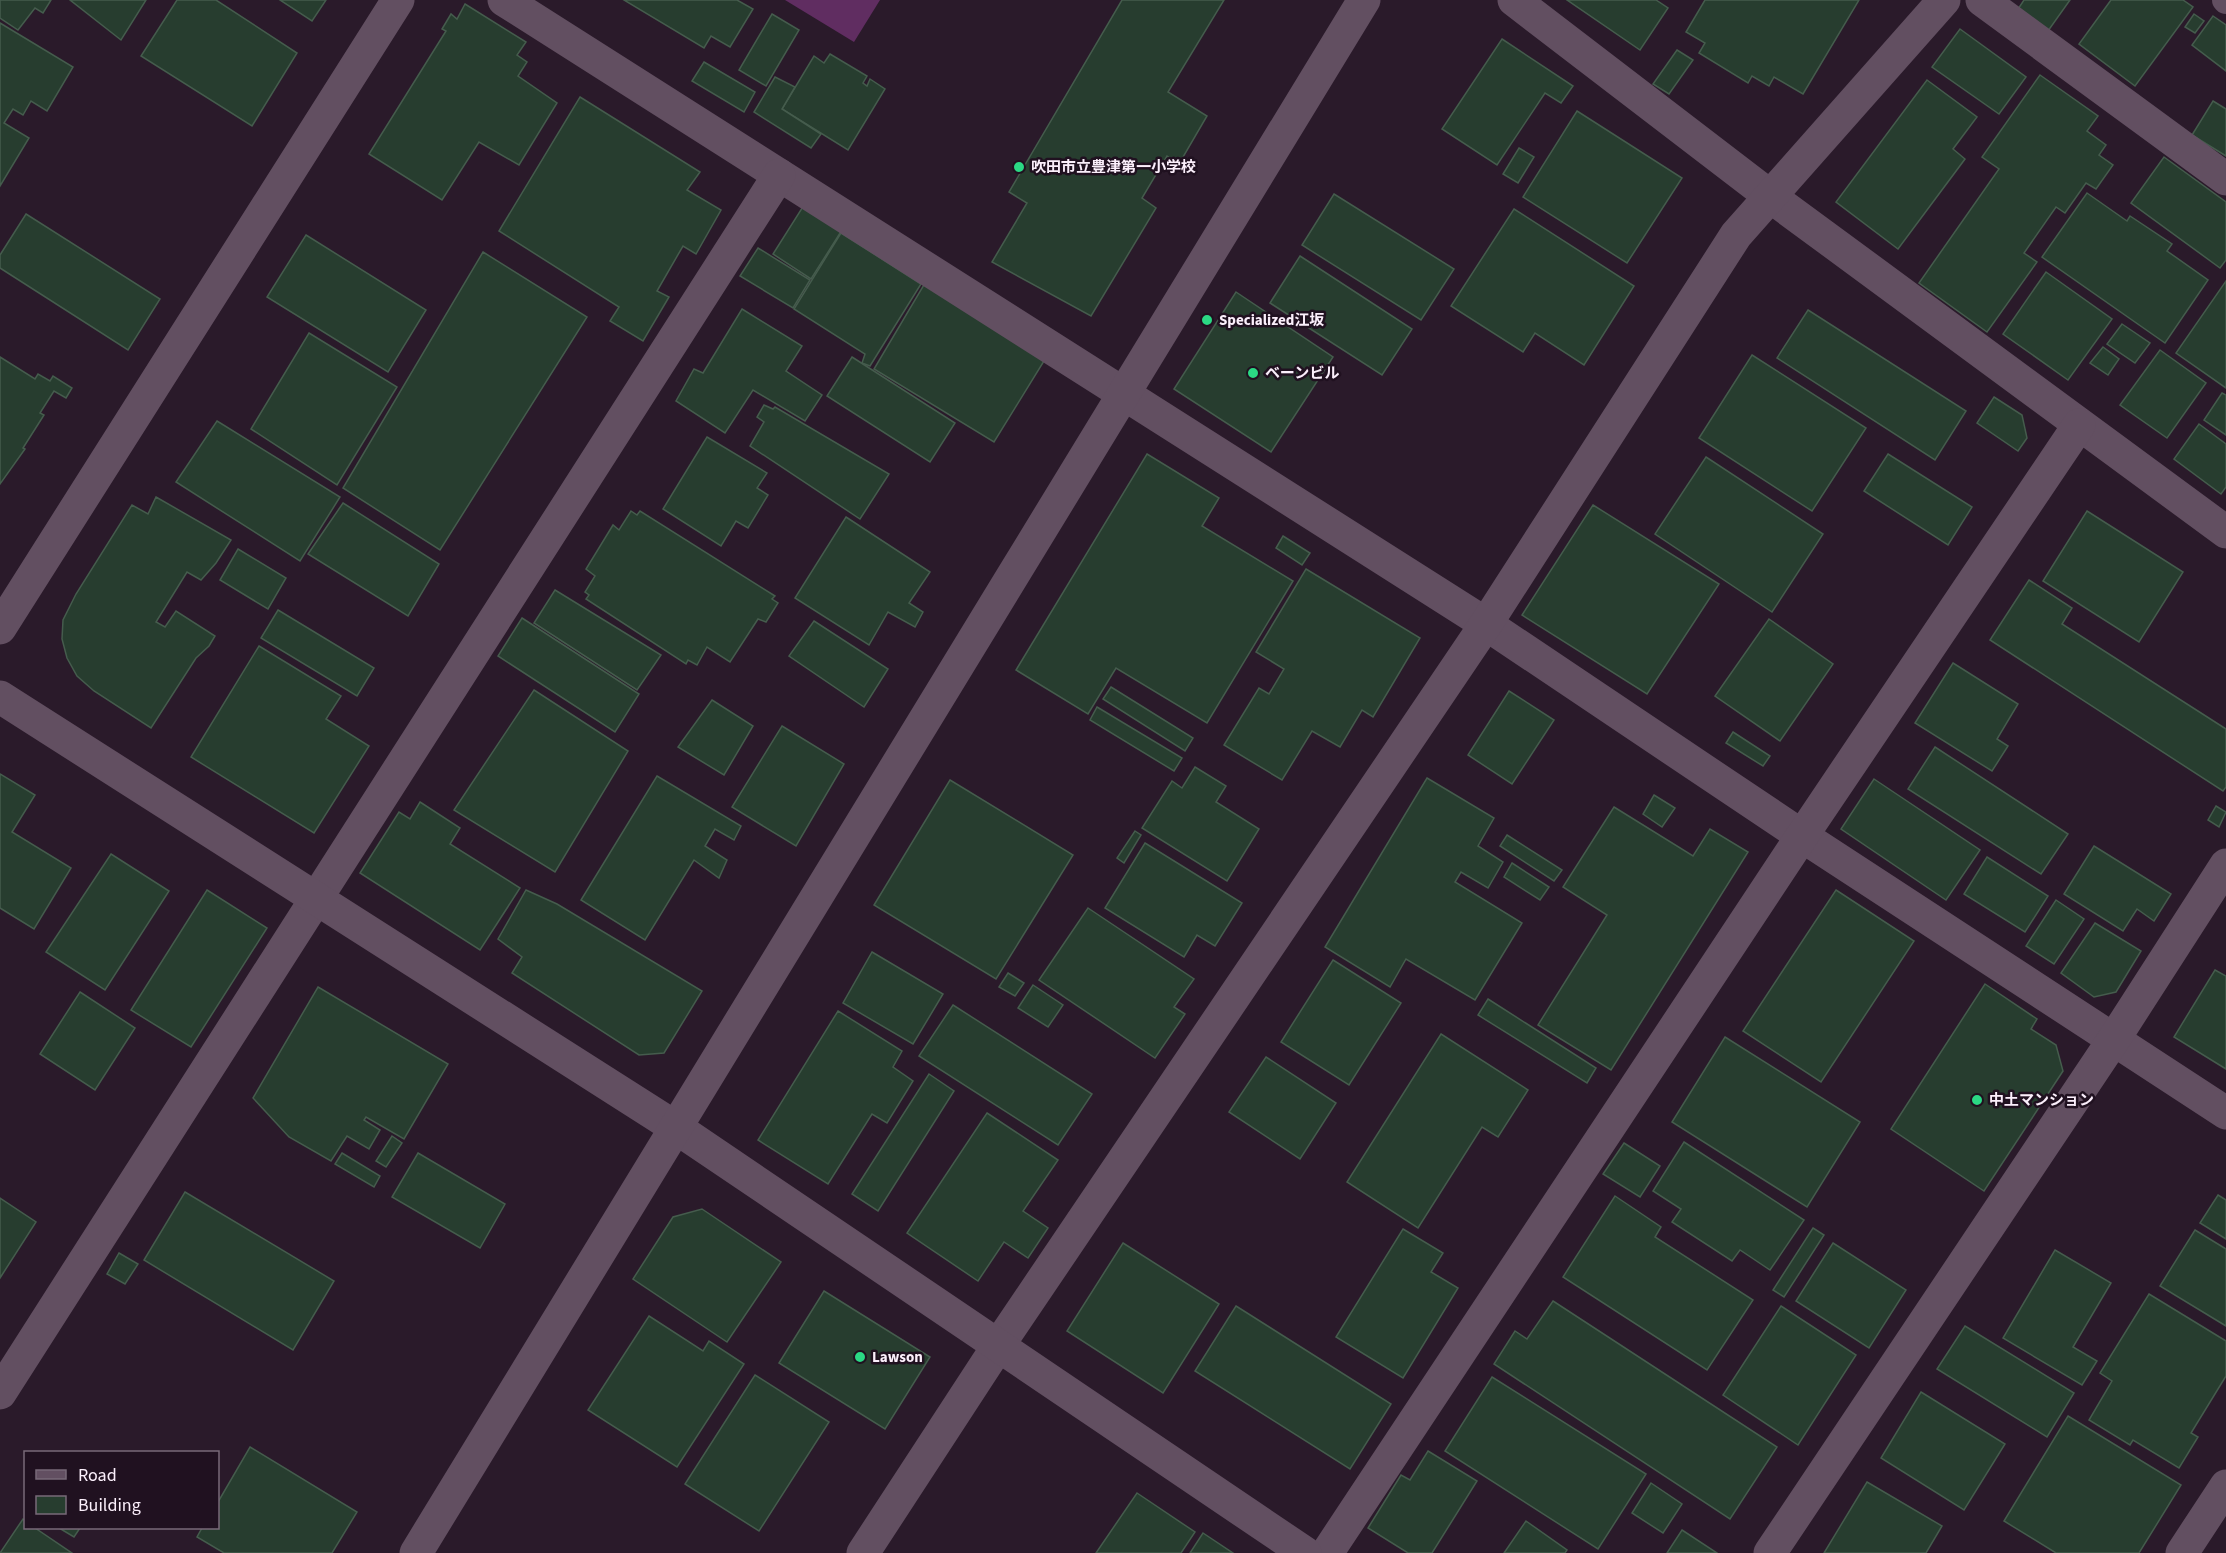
<svg xmlns="http://www.w3.org/2000/svg" width="2226" height="1553" font-family="'Source Sans 3','Noto Sans JP',sans-serif">
	<style>
		.green { fill: #602d61 }
		.building { fill: #273d2f; stroke: #455c4d; stroke-width: 1.5 }
		.lines { fill: none; stroke-linecap: round; stroke-linejoin: round }
		.lane { stroke: #624f61; stroke-width: 26 }
		.street { stroke: #624f61; stroke-width: 33 }
		.secondary { stroke: #624f61; stroke-width: 33 }
		.poi-dot { fill: #2bd884; stroke: #201120; stroke-width: 2 }
		.labels { text-anchor: middle; dominant-baseline: central; stroke-width: 5; stroke-linejoin: round; paint-order: stroke }
		.poi-label { font-size: 15px; font-weight: bold; fill: #fbeffb; stroke: #201120; text-anchor: start }
	</style>
	<rect width="100%" height="100%" fill="#2a1a2a"/>
	<polygon class="green" points="785,0 880,0 854,42"/>
	<g class="building">
		<polygon points="0,0 51,0 43,13 35,8 18,30 0,18"/>
		<polygon points="70,0 146,0 121,40"/>
		<polygon points="177,0 216,0 297,53 252,126 141,56"/>
		<polygon points="280,0 326,0 312,21"/>
		<polygon points="624,0 737,0 753,9 730,47 711,36 704,48"/>
		<polygon points="1122,0 1224,0 1168,92 1207,116 1179,164 1167,156 1142,198 1156,208 1091,316 992,262 1027,203 1009,192"/>
		<polygon points="1567,0 1656,0 1668,8 1640,50"/>
		<polygon points="1705,0 1859,0 1803,94 1774,77 1769,86 1752,76 1748,83 1699,53 1705,43 1686,32"/>
		<polygon points="2024,0 2070,0 2048,31 2018,9"/>
		<polygon points="2111,0 2183,0 2193,7 2135,86 2079,44"/>
		<polygon points="465,4 526,42 517,55 527,62 518,76 557,103 519,165 479,142 442,200 369,154 446,31 442,29 451,14 457,19"/>
		<polygon points="772,14 799,30 766,86 739,70"/>
		<polygon points="2194,14 2204,21 2195,33 2185,27"/>
		<polygon points="2213,16 2226,25 2226,71 2192,45"/>
		<polygon points="0,23 73,67 47,111 31,101 23,115 13,109 4,123 29,138 0,186"/>
		<polygon points="1960,29 2026,77 1999,114 1932,67"/>
		<polygon points="1502,39 1573,86 1561,103 1545,93 1497,165 1442,129"/>
		<polygon points="1677,50 1693,60 1669,94 1653,84"/>
		<polygon points="830,54 867,76 863,83 867,86 870,79 885,89 848,150 782,109 814,56 824,63"/>
		<polygon points="704,62 755,92 744,112 692,81"/>
		<polygon points="2040,75 2098,116 2087,131 2106,145 2099,155 2113,165 2096,189 2086,183 2065,213 2056,207 2024,253 2037,262 1987,332 1919,283 1999,169 1982,157"/>
		<polygon points="775,77 795,87 782,109 821,134 811,148 754,112"/>
		<polygon points="1927,80 1977,117 1953,149 1965,159 1898,249 1836,202"/>
		<polygon points="580,97 700,172 687,190 721,210 696,254 683,246 657,291 669,297 643,341 610,321 619,307 499,231"/>
		<polygon points="2213,101 2226,109 2226,156 2192,135"/>
		<polygon points="1577,111 1682,178 1627,263 1523,197"/>
		<polygon points="1519,148 1534,157 1518,183 1503,174"/>
		<polygon points="2164,157 2226,202 2226,260 2220,268 2131,203"/>
		<polygon points="2087,193 2127,221 2130,216 2172,244 2167,251 2208,280 2165,343 2042,257"/>
		<polygon points="1334,194 1454,269 1421,320 1302,245"/>
		<polygon points="804,205 842,230 811,279 773,254"/>
		<polygon points="1514,209 1634,286 1584,365 1535,333 1523,352 1451,306"/>
		<polygon points="26,214 160,299 128,350 0,268 0,255"/>
		<polygon points="841,233 921,284 870,366 862,363 865,354 794,309"/>
		<polygon points="306,235 426,310 388,372 267,297"/>
		<polygon points="758,248 810,280 793,308 740,276"/>
		<polygon points="483,252 587,317 440,550 343,488"/>
		<polygon points="1300,256 1412,329 1382,375 1270,303"/>
		<polygon points="2046,272 2112,319 2068,380 2003,334"/>
		<polygon points="2226,281 2226,388 2176,353"/>
		<polygon points="925,283 1044,361 994,442 874,369"/>
		<polygon points="1236,292 1333,357 1271,452 1174,389"/>
		<polygon points="742,309 802,346 786,371 822,395 805,421 753,390 725,433 676,401 694,369 703,373"/>
		<polygon points="1808,310 1966,411 1935,460 1777,358"/>
		<polygon points="2122,324 2150,343 2135,363 2107,344"/>
		<polygon points="309,333 397,387 337,485 251,429"/>
		<polygon points="2103,347 2119,359 2108,375 2090,363"/>
		<polygon points="2160,350 2206,383 2167,438 2120,405"/>
		<polygon points="1752,355 1866,428 1812,511 1699,438"/>
		<polygon points="0,357 35,379 38,374 50,381 53,376 72,388 66,398 54,391 40,413 44,415 23,448 25,449 0,484"/>
		<polygon points="852,357 955,423 930,462 827,396"/>
		<polygon points="2222,393 2226,395 2226,435 2204,420"/>
		<polygon points="1994,397 2022,415 2027,438 2018,451 1977,423"/>
		<polygon points="764,405 773,409 775,407 889,474 860,519 750,446 764,422 757,417"/>
		<polygon points="217,421 340,497 300,561 176,482"/>
		<polygon points="2199,424 2226,444 2226,487 2221,494 2174,459"/>
		<polygon points="707,437 767,473 757,488 768,495 748,528 736,521 721,546 663,509"/>
		<polygon points="1147,454 1219,498 1202,526 1293,581 1207,723 1116,668 1088,714 1016,670"/>
		<polygon points="1888,454 1972,507 1948,545 1864,491"/>
		<polygon points="1706,457 1823,534 1772,612 1655,534"/>
		<polygon points="156,497 231,540 216,563 201,580 187,572 156,622 165,627 176,611 215,636 209,646 196,658 151,728 94,691 77,676 67,658 62,639 63,620 76,594 132,505 148,514"/>
		<polygon points="343,503 439,564 408,616 308,554"/>
		<polygon points="1593,505 1719,584 1647,694 1522,615"/>
		<polygon points="631,511 637,515 640,511 775,596 772,599 778,603 766,622 758,619 730,662 707,647 697,665 688,660 686,664 586,599 589,595 585,592 595,576 586,569 613,525 619,530"/>
		<polygon points="2087,511 2183,572 2139,642 2043,581"/>
		<polygon points="846,517 930,572 909,603 923,612 915,627 888,612 869,645 795,598"/>
		<polygon points="1283,536 1310,553 1302,565 1276,548"/>
		<polygon points="238,549 286,578 268,609 220,580"/>
		<polygon points="1306,569 1420,638 1373,717 1362,710 1340,747 1312,731 1282,780 1224,745 1259,688 1269,694 1284,669 1256,652"/>
		<polygon points="2029,580 2072,608 2062,624 2226,729 2226,787 2223,791 1990,640"/>
		<polygon points="555,590 661,655 637,690 534,623"/>
		<polygon points="278,610 374,668 357,696 261,638"/>
		<polygon points="522,618 639,694 615,732 498,656"/>
		<polygon points="1769,619 1833,664 1780,741 1715,696"/>
		<polygon points="814,621 888,669 864,707 789,656"/>
		<polygon points="259,646 341,696 326,719 369,746 314,833 191,757"/>
		<polygon points="1953,663 2018,704 1997,739 2008,746 1992,771 1915,723"/>
		<polygon points="1111,687 1193,738 1185,751 1103,699"/>
		<polygon points="534,690 628,751 555,872 454,810"/>
		<polygon points="1509,691 1554,720 1512,784 1468,755"/>
		<polygon points="712,700 753,726 724,775 678,747"/>
		<polygon points="1097,707 1182,758 1174,771 1090,720"/>
		<polygon points="782,726 844,764 796,846 732,807"/>
		<polygon points="1733,732 1770,756 1763,766 1726,743"/>
		<polygon points="1935,747 2068,834 2041,874 1908,789"/>
		<polygon points="1195,767 1226,786 1216,802 1259,829 1227,881 1142,828 1172,781 1182,788"/>
		<polygon points="0,774 35,795 12,832 71,868 34,929 0,908"/>
		<polygon points="657,776 741,826 734,840 715,829 705,846 727,860 719,878 694,860 645,940 581,900"/>
		<polygon points="1427,778 1494,818 1478,846 1503,862 1488,888 1461,872 1455,882 1522,923 1475,1000 1406,959 1390,987 1325,947"/>
		<polygon points="1874,779 1980,850 1946,900 1841,829"/>
		<polygon points="950,780 1073,855 996,979 874,905"/>
		<polygon points="1654,795 1675,808 1662,827 1643,814"/>
		<polygon points="420,802 460,828 450,844 520,888 480,950 360,873 399,812 410,819"/>
		<polygon points="2216,806 2226,812 2219,827 2208,820"/>
		<polygon points="1614,807 1693,856 1710,829 1748,852 1611,1070 1538,1025 1607,915 1563,887"/>
		<polygon points="1135,831 1141,835 1124,863 1117,858"/>
		<polygon points="1507,835 1562,870 1554,881 1500,846"/>
		<polygon points="1145,843 1242,903 1215,946 1197,935 1184,957 1105,908"/>
		<polygon points="2094,846 2171,894 2154,921 2137,909 2123,931 2064,894"/>
		<polygon points="111,854 169,891 105,990 46,952"/>
		<polygon points="1987,857 2048,896 2025,932 1964,894"/>
		<polygon points="1512,863 1549,887 1540,900 1504,877"/>
		<polygon points="207,890 267,928 191,1047 131,1010"/>
		<polygon points="526,890 557,904 702,991 664,1053 639,1055 512,973 522,957 498,939"/>
		<polygon points="1836,890 1914,941 1821,1082 1743,1031"/>
		<polygon points="2056,900 2084,919 2054,964 2026,946"/>
		<polygon points="1088,908 1194,979 1174,1007 1185,1014 1155,1058 1039,980"/>
		<polygon points="2095,923 2141,951 2116,992 2094,997 2061,973"/>
		<polygon points="872,952 943,994 913,1044 843,1003"/>
		<polygon points="1333,960 1401,1003 1349,1085 1281,1042"/>
		<polygon points="2215,970 2226,976 2226,1069 2174,1037"/>
		<polygon points="1008,973 1024,983 1015,996 999,987"/>
		<polygon points="1985,984 2037,1019 2031,1029 2056,1045 2063,1071 1984,1191 1891,1129"/>
		<polygon points="1033,985 1063,1005 1048,1027 1018,1008"/>
		<polygon points="318,987 448,1064 404,1139 366,1117 364,1120 380,1130 369,1149 347,1136 331,1161 289,1137 253,1098"/>
		<polygon points="80,992 135,1028 95,1090 40,1054"/>
		<polygon points="1488,999 1596,1068 1587,1083 1478,1015"/>
		<polygon points="953,1005 1092,1094 1058,1145 919,1056"/>
		<polygon points="838,1011 902,1051 893,1067 913,1081 887,1123 872,1114 828,1184 758,1140"/>
		<polygon points="1441,1034 1528,1090 1498,1137 1482,1127 1418,1228 1347,1182"/>
		<polygon points="1725,1037 1860,1122 1807,1207 1672,1122"/>
		<polygon points="1266,1057 1336,1103 1300,1159 1229,1112"/>
		<polygon points="929,1074 954,1091 878,1211 852,1194"/>
		<polygon points="987,1113 1058,1160 1023,1211 1048,1228 1028,1258 1004,1242 978,1281 907,1233"/>
		<polygon points="392,1136 402,1143 386,1167 376,1161"/>
		<polygon points="1684,1142 1804,1220 1770,1270 1740,1250 1732,1261 1672,1222 1681,1209 1653,1191"/>
		<polygon points="1624,1143 1660,1166 1640,1197 1603,1174"/>
		<polygon points="342,1153 380,1176 374,1187 335,1164"/>
		<polygon points="418,1153 505,1204 480,1248 392,1197"/>
		<polygon points="185,1192 334,1281 293,1350 144,1260"/>
		<polygon points="2218,1195 2226,1200 2226,1239 2200,1223"/>
		<polygon points="1615,1196 1661,1227 1655,1237 1753,1300 1707,1370 1563,1277"/>
		<polygon points="0,1198 36,1222 0,1278"/>
		<polygon points="702,1209 781,1262 727,1342 633,1279 673,1217"/>
		<polygon points="1813,1228 1824,1235 1784,1297 1773,1290"/>
		<polygon points="1403,1229 1443,1253 1431,1272 1458,1288 1403,1378 1336,1337"/>
		<polygon points="2195,1230 2226,1249 2226,1326 2160,1286"/>
		<polygon points="1123,1243 1219,1304 1163,1393 1067,1331"/>
		<polygon points="1833,1243 1906,1290 1869,1348 1796,1301"/>
		<polygon points="2055,1250 2111,1283 2073,1347 2097,1361 2082,1385 2003,1338"/>
		<polygon points="119,1253 138,1264 125,1284 107,1274"/>
		<polygon points="824,1291 930,1357 885,1429 779,1363"/>
		<polygon points="2149,1294 2226,1341 2226,1376 2191,1433 2198,1437 2179,1468 2133,1440 2130,1445 2089,1420 2112,1381 2100,1373"/>
		<polygon points="1553,1301 1777,1447 1730,1519 1494,1364 1515,1331 1527,1339"/>
		<polygon points="1236,1306 1391,1404 1350,1469 1195,1371"/>
		<polygon points="1781,1306 1856,1355 1798,1445 1723,1395"/>
		<polygon points="649,1316 703,1351 709,1341 744,1364 677,1467 588,1410"/>
		<polygon points="1965,1326 2074,1393 2047,1437 1937,1369"/>
		<polygon points="755,1375 829,1422 759,1531 685,1484"/>
		<polygon points="1492,1377 1646,1474 1598,1549 1445,1451"/>
		<polygon points="1921,1392 2005,1444 1964,1510 1881,1458"/>
		<polygon points="2068,1416 2181,1485 2139,1553 2056,1553 2004,1521"/>
		<polygon points="250,1447 357,1512 332,1553 224,1553 197,1537 202,1528 218,1528 218,1502"/>
		<polygon points="1428,1451 1477,1481 1432,1553 1408,1553 1368,1528 1401,1475 1410,1480"/>
		<polygon points="1867,1482 1942,1526 1926,1553 1824,1553"/>
		<polygon points="1651,1483 1682,1504 1663,1533 1632,1513"/>
		<polygon points="1137,1493 1195,1532 1181,1553 1096,1553"/>
		<polygon points="23,1519 26,1521 26,1528 35,1528 72,1553 0,1553"/>
		<polygon points="1526,1521 1567,1550 1565,1553 1504,1553"/>
		<polygon points="59,1528 80,1528 74,1537"/>
		<polygon points="1682,1530 1717,1553 1667,1553"/>
		<polygon points="1203,1533 1233,1553 1190,1553"/>
	</g>
	<g class="lines">
		<polyline class="lane" points="2225,0 2226,1"/>
		<g class="street">
			<polyline points="504,0 1486,624 1802,836 2226,1113"/>
			<polyline points="1514,0 1771,197 2226,532"/>
			<polyline points="1982,0 2226,179"/>
			<polyline points="0,628 398,0"/>
			<polyline points="0,1393 779,175"/>
			<polyline points="863,1553 998,1346 1486,624 1736,235 1944,0"/>
			<polyline points="1327,1553 1802,836 2079,425"/>
			<polyline points="1770,1553 2114,1039 2226,865"/>
		</g>
		<g class="secondary">
			<polyline points="0,697 678,1129 1305,1553"/>
			<path d="M416 1553C734 1037 1047 517 1364 0"/>
			<polyline points="2182,1553 2226,1486"/>
		</g>
	</g>
	<g class="poi-dot">
		<circle cx="1019" cy="167" r="6"/>
		<circle cx="1207" cy="320" r="6"/>
		<circle cx="1253" cy="373" r="6"/>
		<circle cx="1977" cy="1100" r="6"/>
		<circle cx="860" cy="1357" r="6"/>
	</g>
	<g class="labels">
		<g class="poi-label">
			<text x="1031" y="167">吹田市立豊津第一小学校</text>
			<text x="1219" y="320">Specialized江坂</text>
			<text x="1265" y="373">ベーンビル</text>
			<text x="1989" y="1100">中土マンション</text>
			<text x="872" y="1357">Lawson</text>
		</g>
	</g>
	<rect x="24" y="1451" width="195" height="78" fill="#201120" stroke="#786a78" stroke-width="1.5"/>
	<rect x="36" y="1470" width="30" height="9" fill="#624f61" stroke="#786a78" stroke-width="1.5"/>
	<text x="78" y="1481" font-size="18" fill="#fbeffb">Road</text>
	<rect x="36" y="1496" width="30" height="18" fill="#273d2f" stroke="#786a78" stroke-width="1.5"/>
	<text x="78" y="1511" font-size="18" fill="#fbeffb">Building</text>
</svg>
